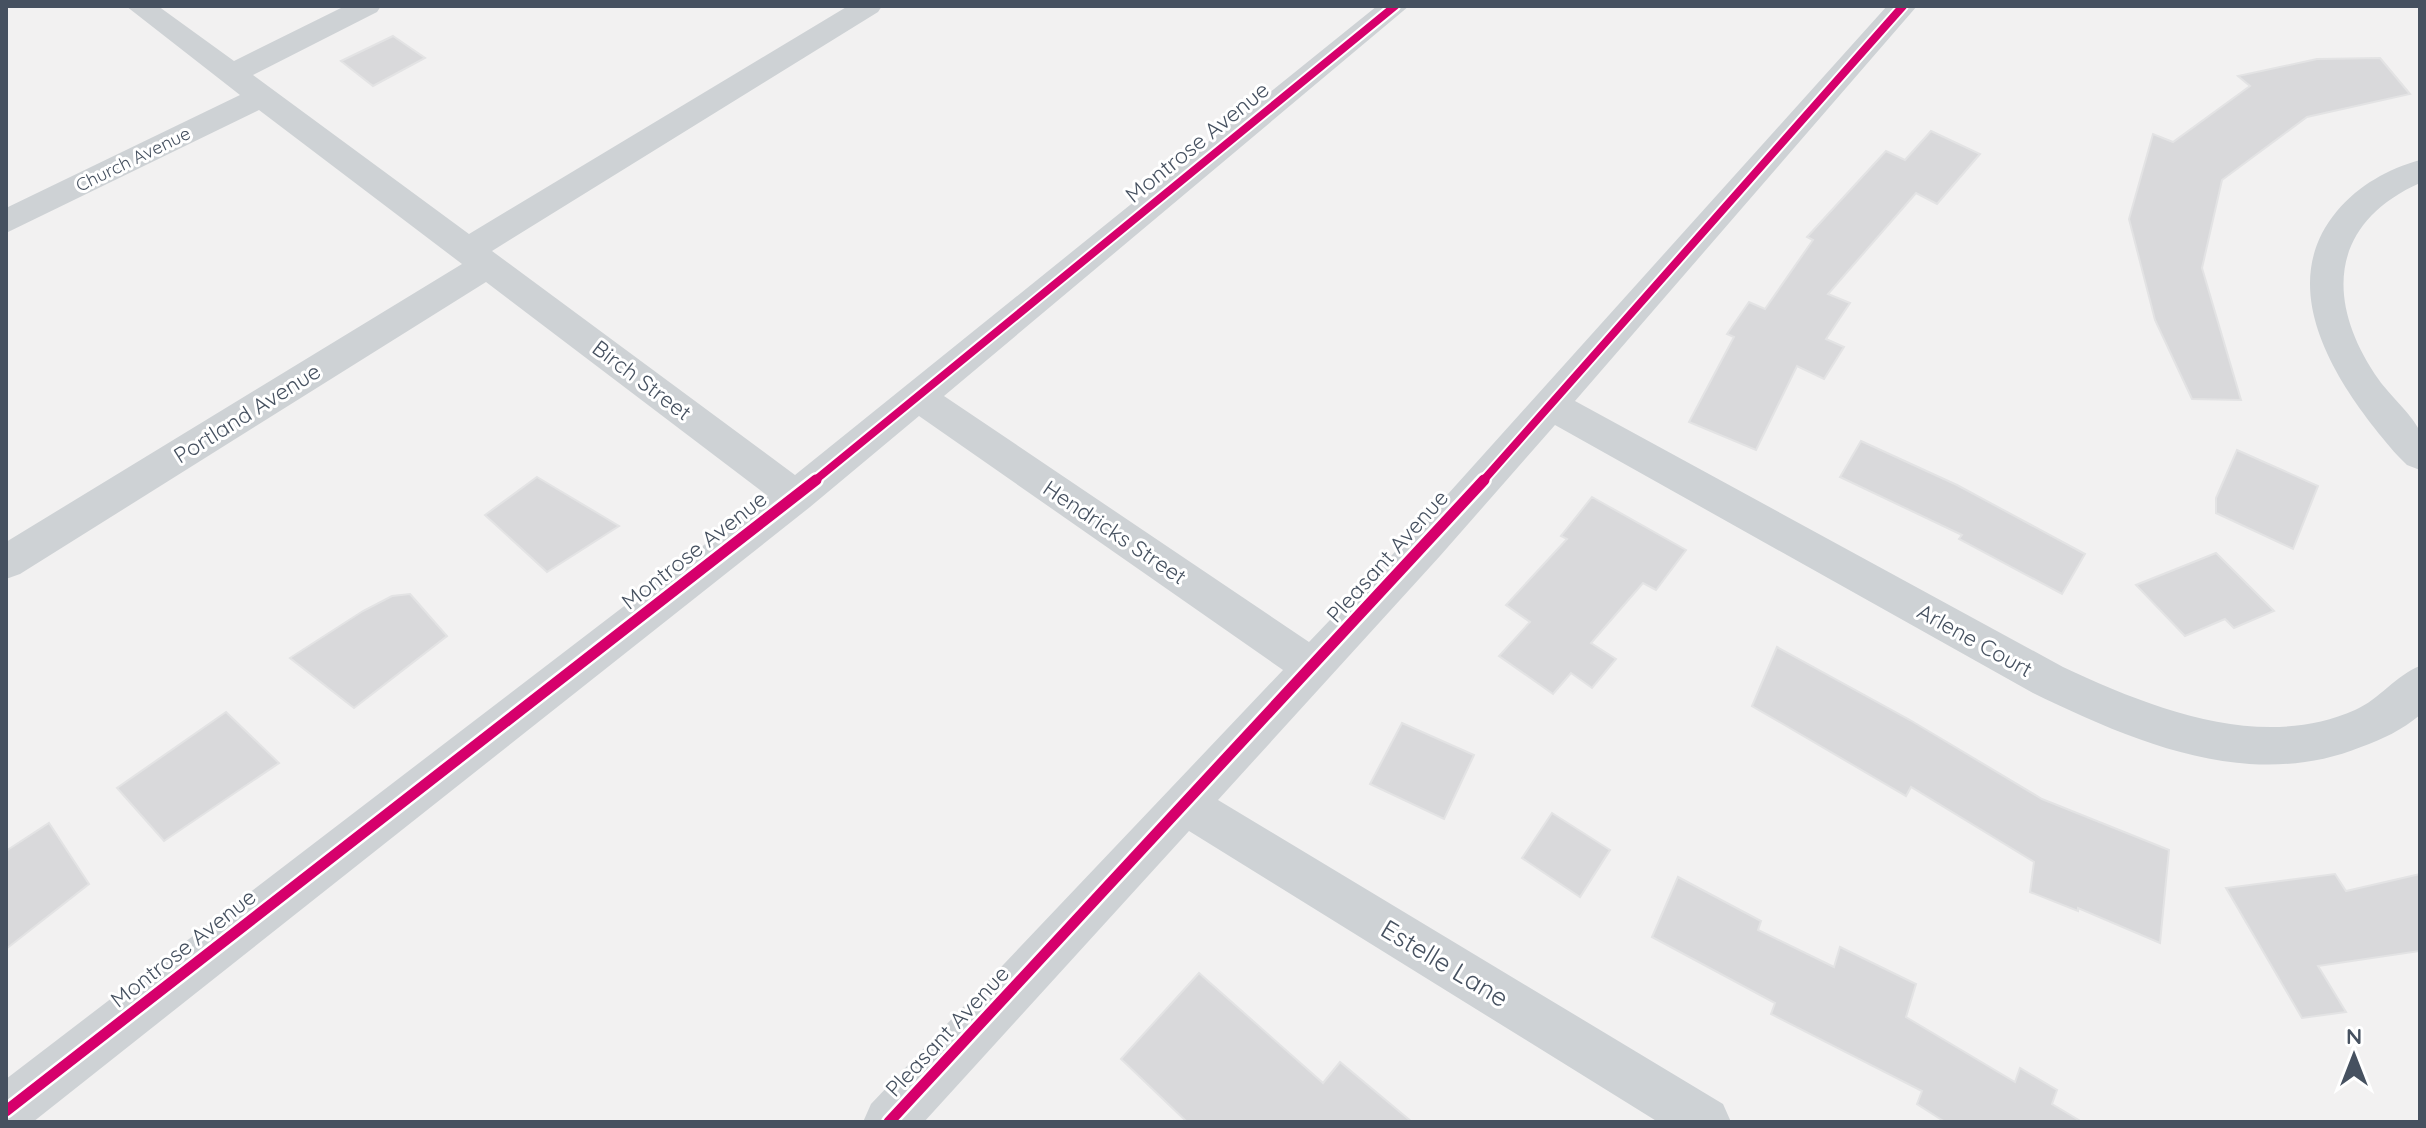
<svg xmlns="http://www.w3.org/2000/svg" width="2426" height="1128" font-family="Quicksand,sans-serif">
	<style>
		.building { fill: #d9d9db; stroke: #e3e3e4; stroke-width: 2 }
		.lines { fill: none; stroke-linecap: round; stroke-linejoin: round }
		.minor { fill: #ced2d5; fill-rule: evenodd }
		.cycleway-far1-casing { stroke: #fff; stroke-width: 12 }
		.cycleway-casing { stroke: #fff; stroke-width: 16 }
		.cycleway-far1 { stroke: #d6006c; stroke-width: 8 }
		.cycleway { stroke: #d6006c; stroke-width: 11 }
		.labels { text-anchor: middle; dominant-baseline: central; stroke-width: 6; stroke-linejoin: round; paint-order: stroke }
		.far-street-label { font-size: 18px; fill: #465160; stroke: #fff }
		.street-label { font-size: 22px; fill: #465160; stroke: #fff }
		.near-street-label { font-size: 26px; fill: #465160; stroke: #fff }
	</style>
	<rect width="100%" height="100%" fill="#f2f1f1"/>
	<g class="building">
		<polygon points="393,36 425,58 373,86 341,61"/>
		<polygon points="2380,58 2410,94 2307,117 2222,180 2202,268 2241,400 2192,399 2155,320 2129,219 2153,134 2173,142 2250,86 2238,76 2317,59"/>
		<polygon points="1931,131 1980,154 1937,204 1916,193 1828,294 1850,303 1826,339 1844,347 1824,379 1797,366 1756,450 1689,422 1734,337 1727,334 1749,302 1765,309 1813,240 1807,237 1886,151 1905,160"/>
		<polygon points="1861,441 1957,485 2085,554 2062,594 1959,539 1962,535 1840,477"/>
		<polygon points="2237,450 2318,486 2293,549 2216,513 2216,498"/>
		<polygon points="537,477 619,526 547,572 485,515"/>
		<polygon points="1592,497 1686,550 1656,590 1643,583 1591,643 1616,659 1592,688 1571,673 1553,694 1499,656 1530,622 1506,605 1567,539 1561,536"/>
		<polygon points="2216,553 2274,611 2234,628 2225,619 2185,636 2136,585"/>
		<polygon points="410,594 447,636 354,708 290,658 363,611 392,596"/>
		<polygon points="1777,647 1910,720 2042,799 2169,850 2160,943 2078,908 2078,911 2030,892 2034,862 1911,787 1906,796 1752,706"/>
		<polygon points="226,712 279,763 164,841 117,788"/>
		<polygon points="1402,723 1474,755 1444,819 1370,784"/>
		<polygon points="1552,813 1610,850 1580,897 1522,858"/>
		<polygon points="49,823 89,884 6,949 6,851"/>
		<polygon points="2335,874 2346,891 2420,874 2420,951 2318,966 2346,1012 2302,1018 2226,888"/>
		<polygon points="1678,877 1761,921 1758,930 1834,967 1840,947 1916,984 1906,1017 2015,1082 2020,1068 2057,1090 2052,1104 2082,1122 1945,1122 1917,1104 1922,1091 1771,1014 1775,1003 1652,937"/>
		<polygon points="1199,973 1323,1083 1340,1062 1412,1122 1187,1122 1121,1059"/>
	</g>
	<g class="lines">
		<g class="minor">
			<path d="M126 6H158L234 61 345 6H381L377 12 253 75 469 234 848 6H882L878 12 492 251 795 475 1377 6H1409L944 396 1309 642 1412 534 1887 6H1917L1575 401 2063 667C2151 708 2260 752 2355 710 2380 699 2396 675 2420 666V715C2402 730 2383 739 2361 747 2250 792 2134 742 2033 693L1555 425 1440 556 1218 800 1723 1104 1731 1122H1658L1189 831 924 1122H863L871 1104 1283 670 919 416 810 507 33 1122H6V1079L768 496 486 282 20 574 6 579V542L462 264 259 110 6 233V208L240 95Z"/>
			<path d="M2420 160V183C2328 224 2325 303 2379 380 2387 392 2418 421 2420 433 2422 444 2420 458 2420 470L2407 465 2398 456C2342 392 2270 291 2337 211 2359 185 2388 169 2420 160Z"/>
		</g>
		<g class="cycleway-far1-casing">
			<g id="cycleway-far1">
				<polyline points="813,482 1395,6"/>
				<polyline points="1482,482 1903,6"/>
			</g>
		</g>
		<g class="cycleway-casing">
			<g id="cycleway">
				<polyline points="6,1111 816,480"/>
				<polyline points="889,1122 1484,480"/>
			</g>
		</g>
		<use href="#cycleway-far1" class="cycleway-far1"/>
		<use href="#cycleway" class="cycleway"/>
	</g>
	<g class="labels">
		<g class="far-street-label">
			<text transform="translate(133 159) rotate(-26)">Church Avenue</text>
		</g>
		<g class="street-label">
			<text transform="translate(1197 142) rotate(-39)">Montrose Avenue</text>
			<text transform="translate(642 380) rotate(37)">Birch Street</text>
			<text transform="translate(247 413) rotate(-32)">Portland Avenue</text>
			<text transform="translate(1115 532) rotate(34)">Hendricks Street</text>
			<text transform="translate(694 550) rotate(-38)">Montrose Avenue</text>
			<text transform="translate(1387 556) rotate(-48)">Pleasant Avenue</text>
			<text transform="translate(1975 640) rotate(29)">Arlene Court</text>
			<text transform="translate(183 948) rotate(-38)">Montrose Avenue</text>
			<text transform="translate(947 1031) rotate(-47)">Pleasant Avenue</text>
		</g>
		<g class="near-street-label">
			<text transform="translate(1445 963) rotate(31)">Estelle Lane</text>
		</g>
	</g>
	<rect width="2426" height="1128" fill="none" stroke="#465160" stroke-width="16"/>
	<g transform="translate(2354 1056)" stroke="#ffffff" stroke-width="6" paint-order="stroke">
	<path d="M0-6L14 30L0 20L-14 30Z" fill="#465160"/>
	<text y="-12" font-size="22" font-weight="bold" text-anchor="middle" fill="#465160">N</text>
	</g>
</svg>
